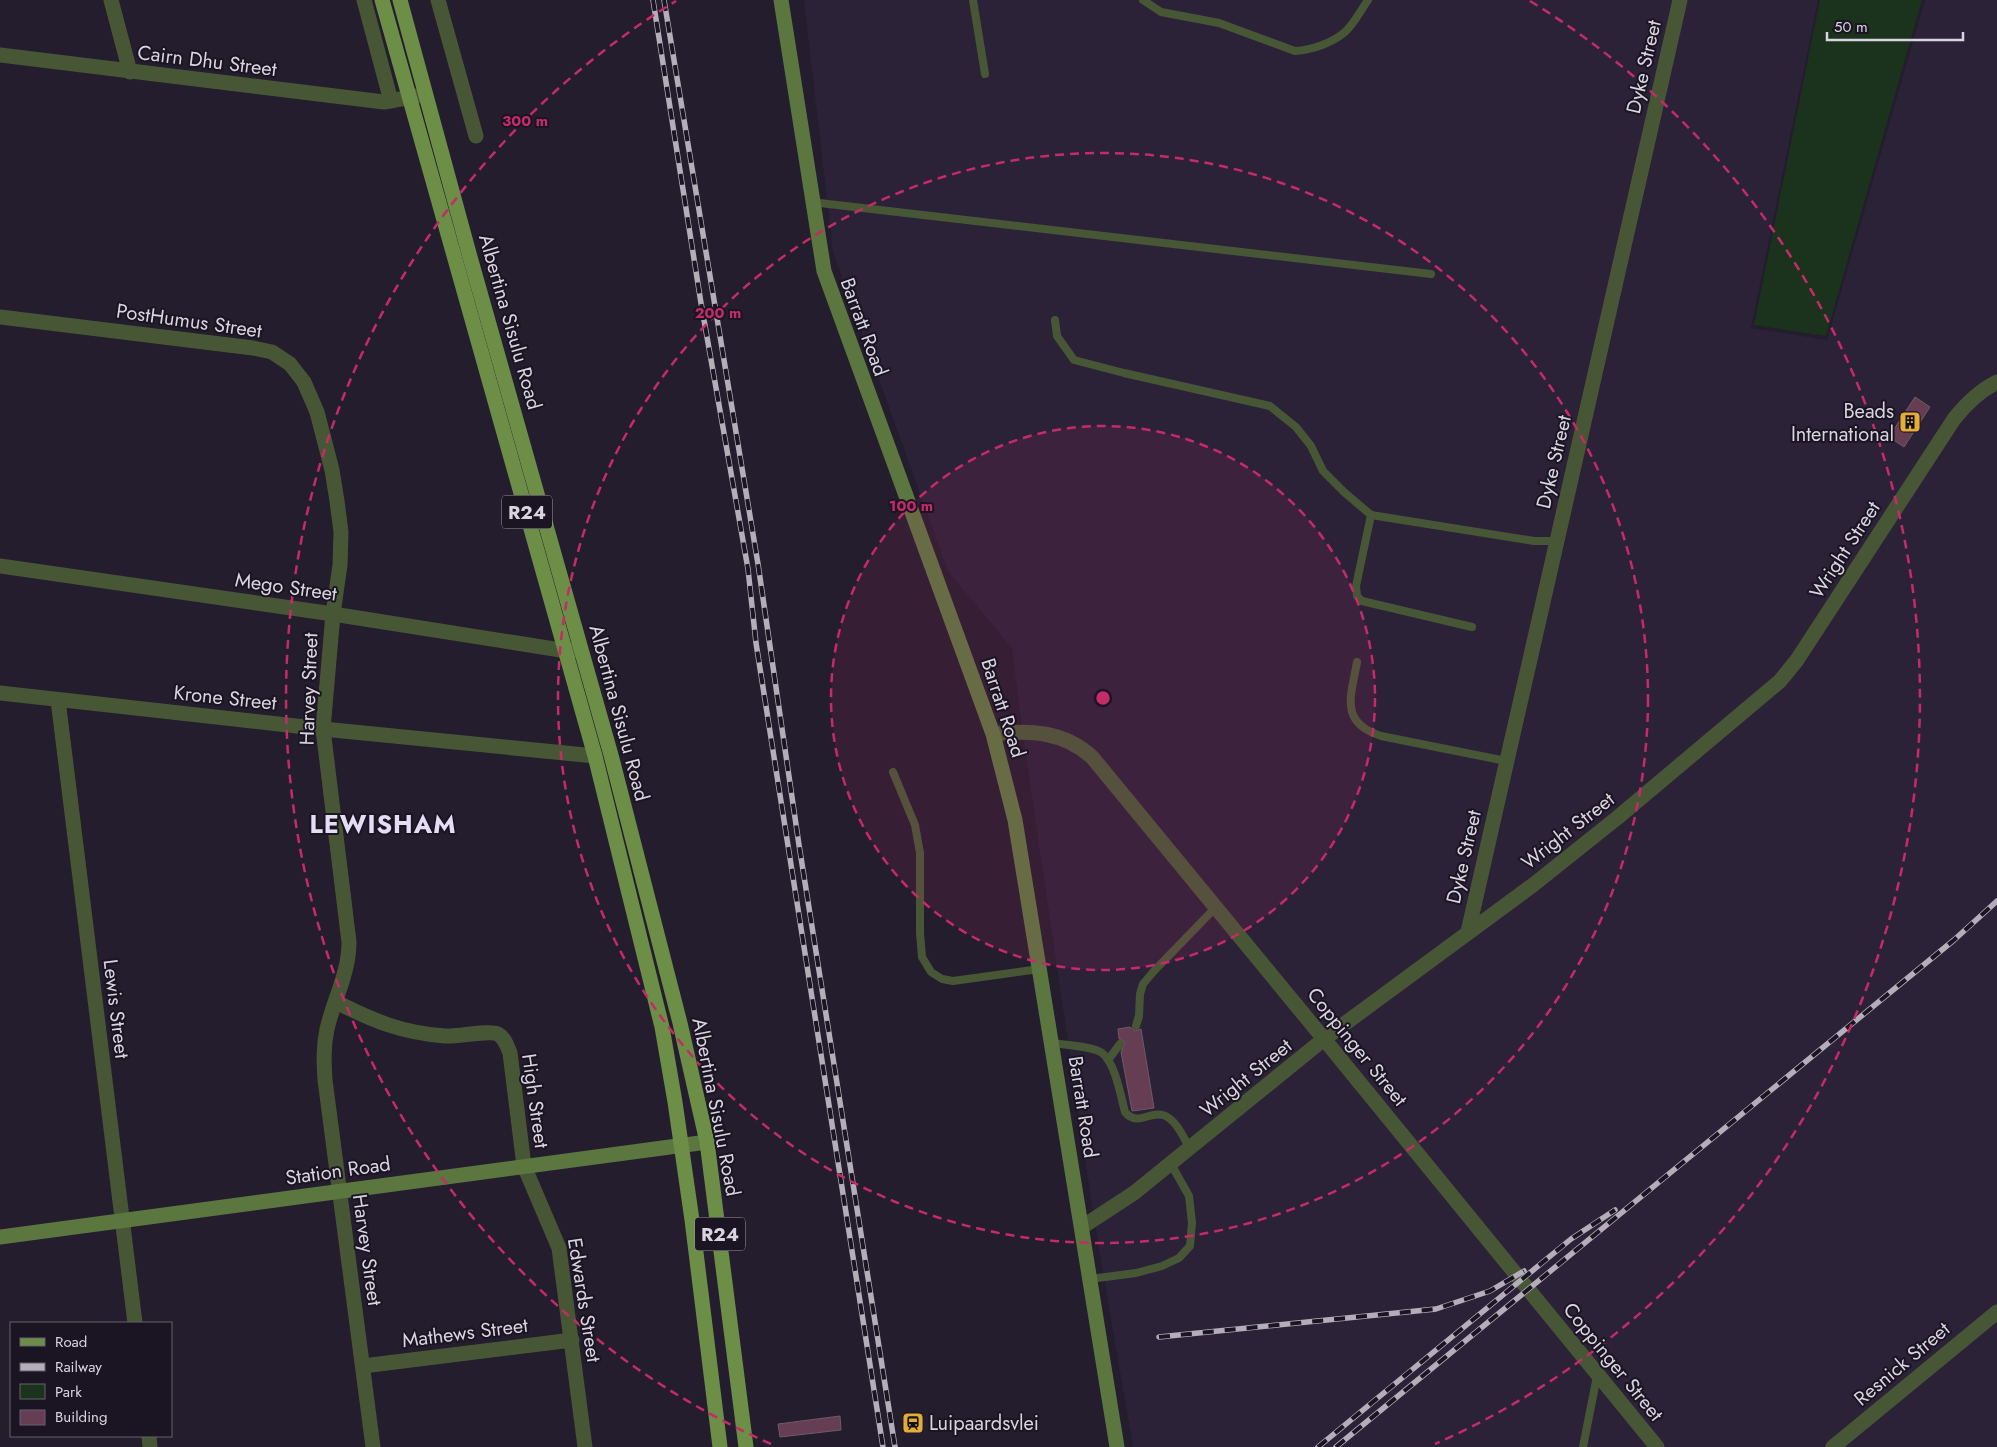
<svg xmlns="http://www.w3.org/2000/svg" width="1997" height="1447" font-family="Jost,sans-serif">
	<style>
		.built { fill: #2b2238 }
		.green { fill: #1b321c }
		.building { fill: #663e53; stroke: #6f5a65 }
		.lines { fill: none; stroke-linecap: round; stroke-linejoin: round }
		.lane { stroke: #475736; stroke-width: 8 }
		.street { stroke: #475736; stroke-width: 15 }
		.secondary { stroke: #5c7640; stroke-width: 15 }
		.primary { stroke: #6c8e47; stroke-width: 15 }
		.rail-casing { stroke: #b3aeba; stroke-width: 5.5 }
		.rail { stroke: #1a1423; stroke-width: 4; stroke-dasharray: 11; stroke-linecap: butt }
		.ring { fill: none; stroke: #c42b68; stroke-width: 2.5; stroke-dasharray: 9 6 }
		.labels { text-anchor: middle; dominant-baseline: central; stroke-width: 4; stroke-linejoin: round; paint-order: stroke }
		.shield { fill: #1a1423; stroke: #a09ba7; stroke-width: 1 }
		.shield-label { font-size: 19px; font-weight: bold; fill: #d9d5e0 }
		.street-label { font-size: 20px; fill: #d9d5e0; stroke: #1a1423 }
		.poi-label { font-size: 20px; fill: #d9d5e0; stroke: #1a1423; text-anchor: end }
		.district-label { font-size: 25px; font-weight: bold; letter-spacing: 1px; fill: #e5ddf4; stroke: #1a1423 }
		.centre { fill: #c42b68; stroke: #1a1423; stroke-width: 2.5 }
		.ring-label { font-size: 15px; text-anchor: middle; font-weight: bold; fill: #c42b68; stroke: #1a1423; stroke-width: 4; stroke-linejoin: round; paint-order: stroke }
	</style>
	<rect width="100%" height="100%" fill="#231d2d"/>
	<polygon class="built" points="804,0 1818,0 1751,328 1827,340 1925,0 1997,0 1997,1447 1133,1447 1094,1219 1023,735 1012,648 948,571 833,252"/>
	<polygon class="green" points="1820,0 1922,0 1826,336 1754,325"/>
	<g class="building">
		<polygon points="1915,397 1930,407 1904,447 1889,437"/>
		<polygon points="1130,1027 1135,1031 1141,1029 1154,1108 1132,1111 1121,1052 1125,1042 1119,1039 1118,1029"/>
		<polygon points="840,1416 841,1430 780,1437 778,1424"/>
	</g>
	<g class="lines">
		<g class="lane">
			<polyline points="973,0 985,74"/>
			<path d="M1143 0 1161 12 1219 23 1295 51C1312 50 1332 43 1345 32 1354 24 1361 10 1368 0"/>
			<polyline points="811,202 1431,274"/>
			<polyline points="1055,320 1057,336 1074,360 1124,373 1270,406 1296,427 1311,446 1323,471 1344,492 1371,515 1534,541 1557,541"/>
			<polyline points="1371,515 1356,586 1357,596 1362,601 1472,627"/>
			<path d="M1357 662C1351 697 1339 722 1381 736L1506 761"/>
			<polyline points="893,772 915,825 920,853 920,933 922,957 931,972 942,979 953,981 1039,969"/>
			<polyline points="1136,1026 1139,1016 1140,994 1143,984 1154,971 1216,907"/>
			<path d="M1052 1043C1064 1045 1093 1046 1102 1053 1115 1062 1121 1097 1125 1112 1137 1127 1149 1111 1163 1115 1176 1119 1184 1138 1190 1149"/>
			<polyline points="1108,1060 1120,1044"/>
			<polyline points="1090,1279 1136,1273 1162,1266 1179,1258 1190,1246 1192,1223 1189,1196 1171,1164"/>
			<polyline points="1583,1447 1597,1376"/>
		</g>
		<g class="street">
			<polyline points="111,0 130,72"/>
			<polyline points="364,0 391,101"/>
			<polyline points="438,0 476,136"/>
			<polyline points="0,55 384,102 423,95"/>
			<path d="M0 317 253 348 272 352 290 364 304 382 317 412 332 470 337 501 341 532 340 565 333 614 323 729 349 942C349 973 334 999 327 1029 323 1047 324 1063 325 1080L373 1447"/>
			<polyline points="0,566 333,614 567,651 577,650"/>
			<polyline points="0,693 323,729 595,756"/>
			<polyline points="58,700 135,1323"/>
			<path d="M993 734C1030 730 1063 731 1092 757L1324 1039 1657 1447"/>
			<polyline points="1468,932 1680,0"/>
			<path d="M336 1002C374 1021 402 1033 445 1036 457 1037 489 1030 498 1034 505 1038 507 1046 510 1053L524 1166 559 1248 585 1447"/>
			<path d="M1082 1227 1134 1193 1324 1039 1533 885 1617 818 1780 681 1797 660 1954 419C1966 404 1979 391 1997 382"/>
			<polyline points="363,1366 572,1340"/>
			<polyline points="149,1436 150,1447"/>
			<polyline points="1833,1447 1997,1312"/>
		</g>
		<g class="secondary">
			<polyline points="781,0 824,271 993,734 1015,820 1117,1447"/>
			<polyline points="0,1237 707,1142"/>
		</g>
		<g class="primary">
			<polyline points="382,0 595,756 662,1027 675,1102 692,1220 720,1447"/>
			<polyline points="400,0 470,257 611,755 680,1023 707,1142 746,1447"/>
		</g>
		<g class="rail-casing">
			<g id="rail">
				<polyline points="653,0 701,303 748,569 756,643 883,1447"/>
				<polyline points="664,0 758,564 799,845 895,1447"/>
				<polyline points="1159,1337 1436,1309 1490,1291 1524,1271"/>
				<polyline points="1318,1447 1571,1239 1615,1210"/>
				<polyline points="1336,1447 1954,940 1997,901"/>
			</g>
		</g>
		<use href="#rail" class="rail"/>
	</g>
	<circle cx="1103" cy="698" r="272" fill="#c42b68" fill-opacity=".12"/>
	<g class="ring">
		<circle cx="1103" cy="698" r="272"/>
		<circle cx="1103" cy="698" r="545"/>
		<path d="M771 1444A817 817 0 0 1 676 1M1530 1A817 817 0 0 1 1435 1444"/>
	</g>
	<defs>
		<g id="building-square" transform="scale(1.125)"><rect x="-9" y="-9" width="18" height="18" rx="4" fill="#e6ad36" stroke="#1a1423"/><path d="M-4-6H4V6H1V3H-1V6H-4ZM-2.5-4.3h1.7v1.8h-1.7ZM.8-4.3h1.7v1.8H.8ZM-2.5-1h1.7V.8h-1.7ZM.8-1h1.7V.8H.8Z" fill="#111"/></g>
		<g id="station-square" transform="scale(1.125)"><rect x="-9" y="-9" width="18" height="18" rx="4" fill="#e6ad36" stroke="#1a1423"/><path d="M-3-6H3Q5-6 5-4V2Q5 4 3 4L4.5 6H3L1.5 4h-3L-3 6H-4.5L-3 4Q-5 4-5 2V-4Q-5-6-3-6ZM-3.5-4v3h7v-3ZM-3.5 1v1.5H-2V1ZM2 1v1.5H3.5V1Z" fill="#111"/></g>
	</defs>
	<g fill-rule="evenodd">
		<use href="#building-square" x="1910" y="422"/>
		<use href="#station-square" x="913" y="1423"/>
	</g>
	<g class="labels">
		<g class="shield">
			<rect x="502" y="495.5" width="50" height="33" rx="4"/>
			<rect x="695" y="1217.5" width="50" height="33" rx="4"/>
		</g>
		<g class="shield-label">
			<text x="527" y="512">R24</text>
			<text x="720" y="1234">R24</text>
		</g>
		<g class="street-label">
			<text transform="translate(207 61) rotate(7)">Cairn Dhu Street</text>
			<text transform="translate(1644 67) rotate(-77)">Dyke Street</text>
			<text transform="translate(189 321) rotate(8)">PostHumus Street</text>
			<text transform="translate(510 322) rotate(74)">Albertina Sisulu Road</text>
			<text transform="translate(864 327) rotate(70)">Barratt Road</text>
			<text transform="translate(1554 462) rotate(-77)">Dyke Street</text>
			<text transform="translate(1845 550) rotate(-57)">Wright Street</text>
			<text transform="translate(286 587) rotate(8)">Mego Street</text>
			<text transform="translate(309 689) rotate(-88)">Harvey Street</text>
			<text transform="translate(225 698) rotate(6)">Krone Street</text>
			<text transform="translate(1003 708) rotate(72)">Barratt Road</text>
			<text transform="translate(619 713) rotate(75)">Albertina Sisulu Road</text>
			<text transform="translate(1568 831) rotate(-38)">Wright Street</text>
			<text transform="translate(1464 857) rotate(-77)">Dyke Street</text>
			<text transform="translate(116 1009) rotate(83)">Lewis Street</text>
			<text transform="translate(1357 1047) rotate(51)">Coppinger Street</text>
			<text transform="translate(1246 1078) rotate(-39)">Wright Street</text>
			<text transform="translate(535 1101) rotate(82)">High Street</text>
			<text transform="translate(716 1107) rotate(79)">Albertina Sisulu Road</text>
			<text transform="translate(1083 1107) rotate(81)">Barratt Road</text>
			<text transform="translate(338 1171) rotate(-8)">Station Road</text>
			<text transform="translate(367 1250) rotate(82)">Harvey Street</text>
			<text transform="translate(584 1300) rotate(81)">Edwards Street</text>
			<text transform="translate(465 1333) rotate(-7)">Mathews Street</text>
			<text transform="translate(1613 1362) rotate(51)">Coppinger Street</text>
			<text transform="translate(1902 1364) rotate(-40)">Resnick Street</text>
		</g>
		<g class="poi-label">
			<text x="1894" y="411">Beads<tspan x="1894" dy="23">International</tspan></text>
			<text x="929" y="1423" text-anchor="start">Luipaardsvlei</text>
		</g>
		<g class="district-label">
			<text x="383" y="824">LEWISHAM</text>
		</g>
	</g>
	<circle cx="1103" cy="698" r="8" class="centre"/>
	<g class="ring-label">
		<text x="525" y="126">300 m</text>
		<text x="718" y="318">200 m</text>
		<text x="911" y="511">100 m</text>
	</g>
	<rect x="10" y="1322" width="162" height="115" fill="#1a1423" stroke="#66616f"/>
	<rect x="20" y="1338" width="25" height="8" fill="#6c8e47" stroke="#66616f"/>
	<text x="55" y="1347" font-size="15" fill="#d9d5e0">Road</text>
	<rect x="20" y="1363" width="25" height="8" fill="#b3aeba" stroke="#66616f"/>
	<text x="55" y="1372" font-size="15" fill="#d9d5e0">Railway</text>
	<rect x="20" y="1384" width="25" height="15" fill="#1b321c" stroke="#66616f"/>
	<text x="55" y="1397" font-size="15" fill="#d9d5e0">Park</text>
	<rect x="20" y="1410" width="25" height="15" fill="#663e53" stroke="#66616f"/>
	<text x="55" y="1422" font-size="15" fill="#d9d5e0">Building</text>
	<path d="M1827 32v8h136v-8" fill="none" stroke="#d9d5e0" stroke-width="2.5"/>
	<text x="1834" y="32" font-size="15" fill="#d9d5e0" stroke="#1a1423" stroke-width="4" paint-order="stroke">50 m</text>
</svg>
